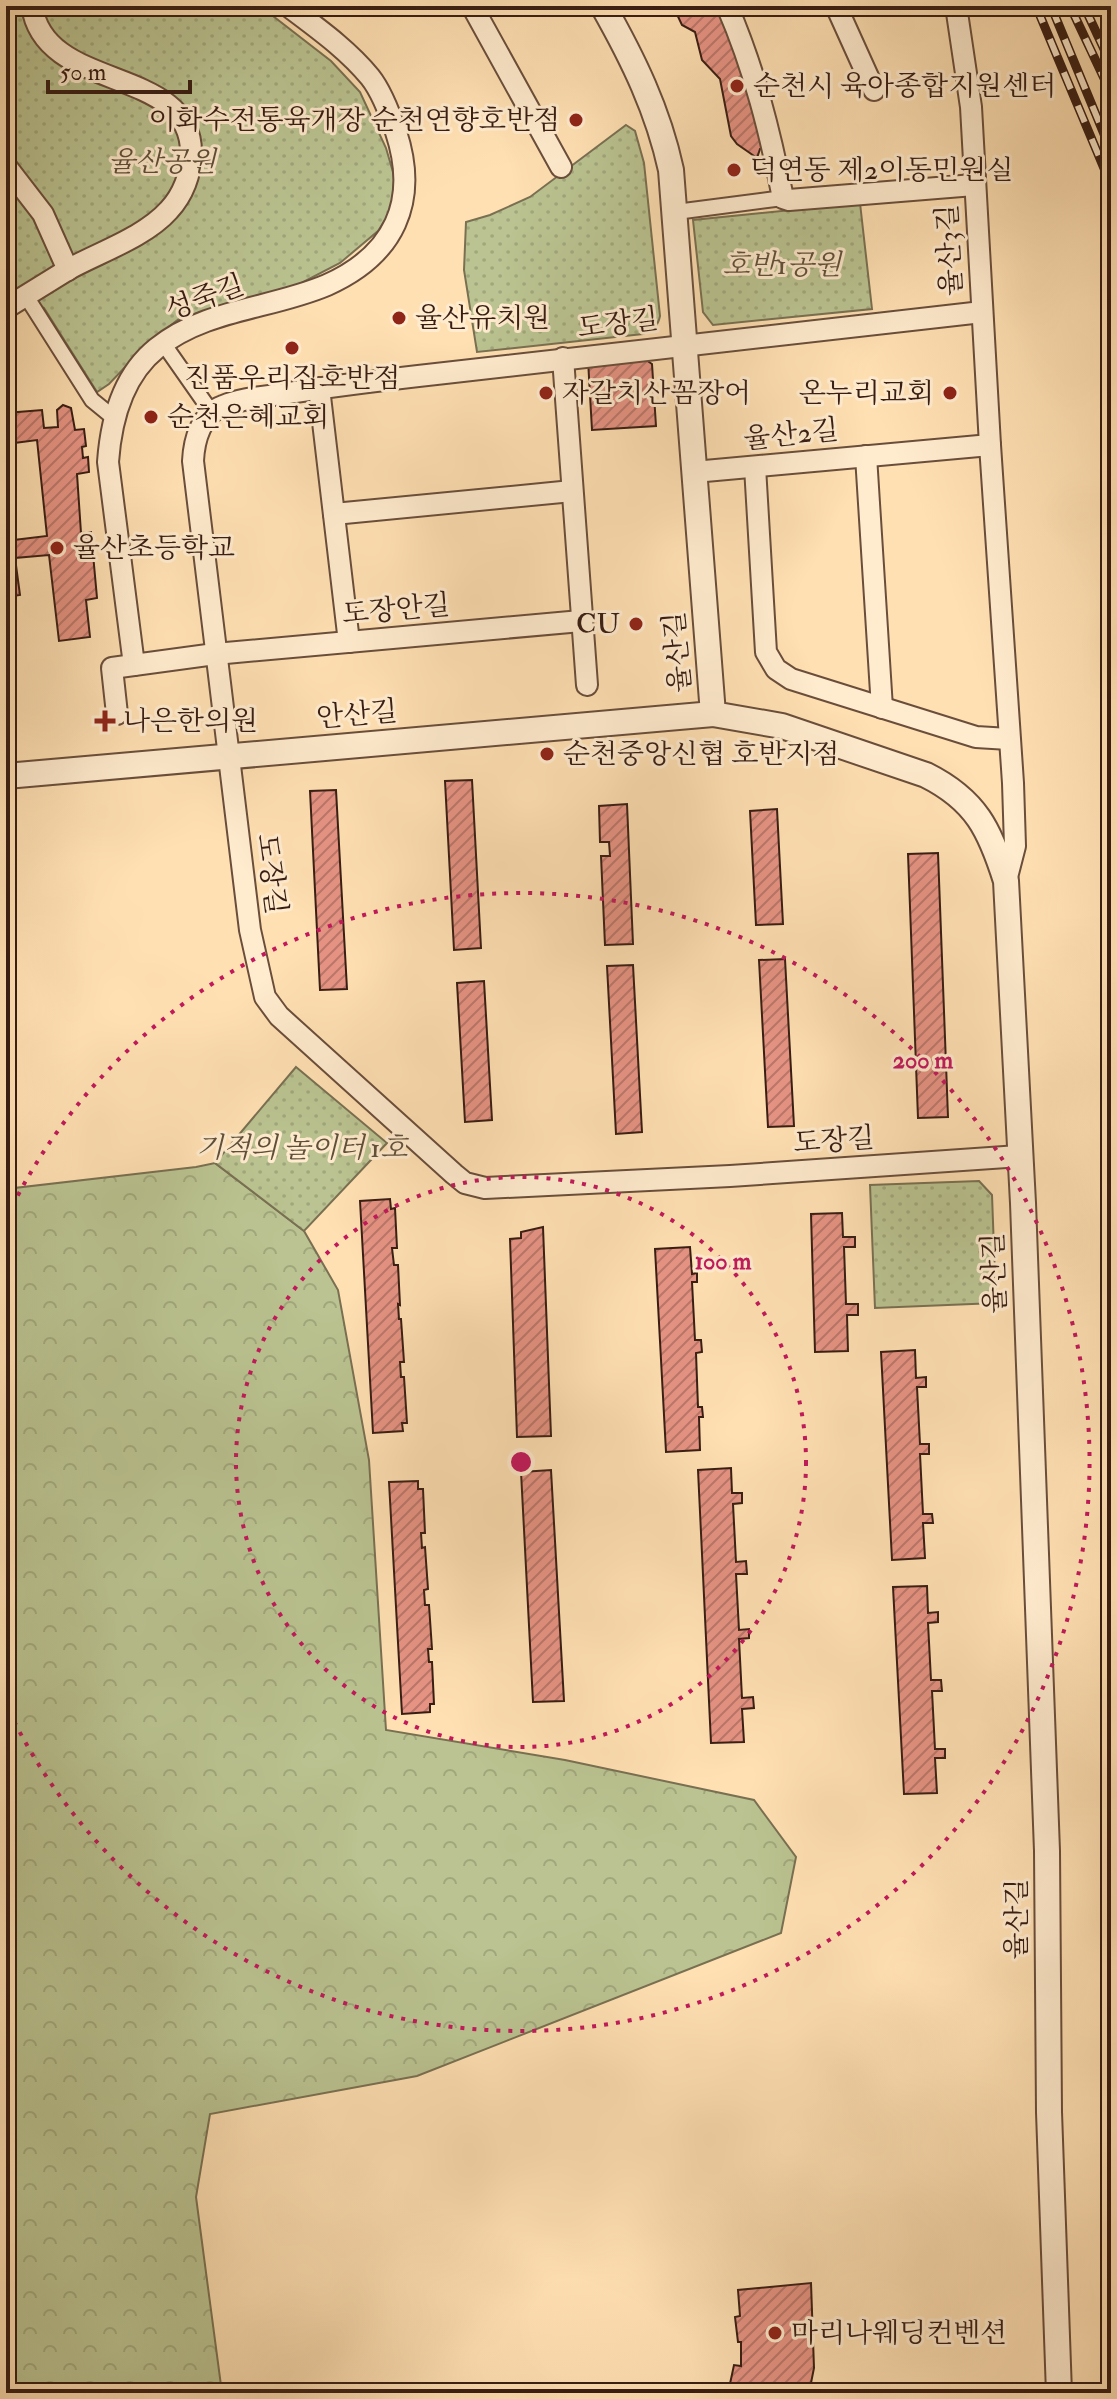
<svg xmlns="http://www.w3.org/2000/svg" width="1117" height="2399" font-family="'IM FELL Double Pica','Noto Serif KR',serif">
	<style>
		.forest { fill: url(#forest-crowns); stroke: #797052; stroke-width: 2 }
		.park { fill: url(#park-dots); stroke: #797052; stroke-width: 2 }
		.building { fill: url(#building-hatch); stroke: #381d13; stroke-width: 2 }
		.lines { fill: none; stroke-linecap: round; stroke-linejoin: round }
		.pedestrian-casing { stroke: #6a4e3b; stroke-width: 18 }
		.minor-casing { stroke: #6a4e3b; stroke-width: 24 }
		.tertiary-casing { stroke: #6a4e3b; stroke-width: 28 }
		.pedestrian { stroke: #ffebce; stroke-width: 14 }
		.minor { stroke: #ffebce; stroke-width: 20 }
		.tertiary { stroke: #ffebce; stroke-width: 24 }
		.rail-casing { stroke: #381d13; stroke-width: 9 }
		.rail { stroke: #ffebce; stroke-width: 6; stroke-dasharray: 18; stroke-linecap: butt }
		.ring { fill: none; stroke: #c2185b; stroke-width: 4; stroke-dasharray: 4 8 }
		.poi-dot { fill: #8f2418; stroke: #ffebce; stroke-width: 3 }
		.labels { text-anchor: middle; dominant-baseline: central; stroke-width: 6; stroke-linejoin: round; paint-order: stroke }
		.poi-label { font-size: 28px; fill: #381d13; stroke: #ffebce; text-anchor: start }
		.park-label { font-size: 28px; font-style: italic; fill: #5f4f39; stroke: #ffebce }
		.street-label { font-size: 28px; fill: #381d13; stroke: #ffebce }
		.centre { fill: #c2185b; stroke: #ffebce; stroke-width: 4 }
		.ring-label { font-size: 24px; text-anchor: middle; font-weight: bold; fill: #c2185b; stroke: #ffebce; stroke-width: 6; stroke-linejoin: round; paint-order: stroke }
	</style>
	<defs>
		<pattern id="forest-crowns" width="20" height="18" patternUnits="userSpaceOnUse" patternTransform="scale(2)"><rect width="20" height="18" fill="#bac391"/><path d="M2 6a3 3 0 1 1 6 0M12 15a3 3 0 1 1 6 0" fill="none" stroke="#a1a77c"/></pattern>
		<pattern id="park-dots" width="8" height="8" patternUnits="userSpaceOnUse" patternTransform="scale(2)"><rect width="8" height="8" fill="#bac391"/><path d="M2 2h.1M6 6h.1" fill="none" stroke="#a1a77c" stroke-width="1.8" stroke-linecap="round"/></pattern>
		<pattern id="building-hatch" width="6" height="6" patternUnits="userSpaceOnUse" patternTransform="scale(2)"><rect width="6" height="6" fill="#e69383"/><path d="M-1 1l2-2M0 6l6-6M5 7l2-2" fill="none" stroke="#bb776a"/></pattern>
	</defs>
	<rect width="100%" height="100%" fill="#ffe0b3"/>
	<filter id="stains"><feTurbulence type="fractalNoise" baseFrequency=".0025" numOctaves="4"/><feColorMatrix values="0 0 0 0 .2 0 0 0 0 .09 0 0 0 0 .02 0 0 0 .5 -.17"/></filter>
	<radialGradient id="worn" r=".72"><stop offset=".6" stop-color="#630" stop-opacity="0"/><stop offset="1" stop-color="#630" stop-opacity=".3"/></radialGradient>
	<polygon class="forest" points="215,1163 304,1231 338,1290 369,1460 386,1730 565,1760 754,1800 796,1857 781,1933 417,2076 210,2114 196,2197 222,2393 6,2393 6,1189 196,1167"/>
	<g class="park">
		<polygon points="6,6 260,6 331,61 360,92 386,148 395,179 391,211 378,231 340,263 286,291 226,304 179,319 149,342 109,384 97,392 44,308 6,286"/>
		<path d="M626 125 635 131 644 163 660 316C658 326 653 330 643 334L477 352 464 270 466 222 490 215 530 197Z"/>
		<polygon points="860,203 872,309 713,325 703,312 693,220"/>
		<polygon points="296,1067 387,1143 304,1231 215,1163"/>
		<polygon points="979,1181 992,1195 996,1303 875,1308 870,1185"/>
	</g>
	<g class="building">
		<polygon points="673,6 718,6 770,145 760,149 757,158 737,144 731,136 720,79 702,60 695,32 682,25"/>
		<polygon points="640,356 652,364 656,426 592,430 588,360"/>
		<polygon points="63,405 71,408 75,430 84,429 86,446 82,447 83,458 88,457 89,472 77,474 81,533 91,532 97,598 86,600 90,637 59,641 49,555 15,558 20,595 6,597 6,541 47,536 37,440 6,444 6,413 42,410 44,428 58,427 57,410"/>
		<polygon points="6,600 14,670 6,672"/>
		<polygon points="472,780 481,948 454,950 445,781"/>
		<polygon points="336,790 347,989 320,990 310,791"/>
		<polygon points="627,804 633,944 605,945 601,856 610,856 609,842 600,842 599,806"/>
		<polygon points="777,809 783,924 756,925 750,811"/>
		<polygon points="938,853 948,1117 918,1118 908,854"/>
		<polygon points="785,959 794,1126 768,1127 759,960"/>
		<polygon points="633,965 642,1132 616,1134 607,966"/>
		<polygon points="484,981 492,1120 465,1122 457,983"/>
		<polygon points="390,1199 391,1209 395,1208 397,1248 392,1248 394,1265 398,1265 400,1305 398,1304 399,1319 401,1319 404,1362 400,1362 401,1377 404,1377 407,1423 402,1423 403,1431 373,1433 360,1201"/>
		<polygon points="842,1213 843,1237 855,1237 855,1247 844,1247 846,1304 858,1304 858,1315 847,1315 848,1351 815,1352 811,1214"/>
		<polygon points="543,1227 551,1436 517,1437 510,1239 521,1238 521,1232"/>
		<polygon points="690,1247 692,1274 697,1273 697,1282 692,1282 695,1340 701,1340 702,1352 696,1353 698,1407 702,1407 703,1417 699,1417 700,1450 666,1452 655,1249"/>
		<polygon points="915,1350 916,1378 926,1377 926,1387 917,1387 920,1444 929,1444 929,1454 920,1454 923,1514 932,1514 933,1523 923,1523 925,1558 892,1560 881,1352"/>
		<polygon points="731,1468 732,1493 742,1493 742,1503 733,1504 736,1562 746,1561 747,1574 736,1574 739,1630 749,1629 749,1638 739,1639 742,1698 753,1697 754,1708 742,1709 744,1742 711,1743 698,1470"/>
		<polygon points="551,1470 564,1701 533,1702 521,1472"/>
		<polygon points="418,1481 418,1489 423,1489 425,1533 421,1533 422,1548 425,1547 428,1589 424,1590 425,1605 429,1605 432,1649 428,1649 429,1662 432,1662 434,1704 430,1704 430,1712 402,1714 389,1482"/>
		<polygon points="927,1586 928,1613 938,1612 938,1622 928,1623 931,1680 941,1680 942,1691 932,1691 935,1749 945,1749 945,1758 935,1758 937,1793 904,1794 893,1587"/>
		<polygon points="811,2283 814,2368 809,2393 728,2393 734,2365 741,2366 741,2342 738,2342 735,2317 740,2316 738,2290"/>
	</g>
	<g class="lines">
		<g class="pedestrian-casing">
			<g id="pedestrian">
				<polyline points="676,212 783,198"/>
				<polyline points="26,296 92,400 114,418"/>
				<polyline points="163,343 212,413"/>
			</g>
		</g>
		<g class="minor-casing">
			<g id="minor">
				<path d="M288 6C317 28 347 49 370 77 382 92 390 114 396 132 419 202 394 255 327 285 271 309 205 309 157 348 122 376 111 420 108 462L134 665 215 654 581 621"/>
				<polyline points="472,6 561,167"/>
				<path d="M727 6C754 68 770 132 783 198L789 200 974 185"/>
				<polyline points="836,6 874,90"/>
				<polyline points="956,6 971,107 990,445 1013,783 1015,846 1006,881"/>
				<polyline points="6,166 43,214 68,270"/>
				<path d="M6 308C27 295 48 282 69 269 100 252 145 237 169 210 183 195 191 174 191 154 193 64 44 94 32 6"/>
				<path d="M982 312C803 331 624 351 445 373 391 379 337 385 283 394 263 397 242 398 223 406 201 414 194 440 193 461L250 930 265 997 279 1016 454 1174 465 1183 485 1188 730 1176 1020 1156"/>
				<polyline points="563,358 587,685"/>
				<polyline points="319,388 349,642"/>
				<polyline points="866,456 882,708"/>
				<polyline points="755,467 766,652 776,669 791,679 976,737 1009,739"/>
				<polyline points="694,472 990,445"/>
				<polyline points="334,514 572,491"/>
				<polyline points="117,714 112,668 134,665"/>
			</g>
		</g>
		<g class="tertiary-casing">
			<g id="tertiary">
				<path d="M603 6C633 59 658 110 671 170L713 714 782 726 926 775C976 800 990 830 1006 881L1023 1203 1047 1851 1049 2112 1059 2393"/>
				<polyline points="6,776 713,714"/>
			</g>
		</g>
		<use href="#pedestrian" class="pedestrian"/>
		<use href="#minor" class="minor"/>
		<use href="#tertiary" class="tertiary"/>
		<g class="rail-casing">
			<g id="rail">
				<polyline points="1036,6 1111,185"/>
				<polyline points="1051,6 1111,151"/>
				<polyline points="1070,6 1111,93"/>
				<polyline points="1084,6 1111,64"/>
			</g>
		</g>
		<use href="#rail" class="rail"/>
	</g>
	<g class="ring">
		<circle cx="521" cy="1462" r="285"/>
		<path d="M7 1217A569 569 0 1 1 7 1707"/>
	</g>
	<g class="poi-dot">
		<circle cx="737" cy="86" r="8"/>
		<circle cx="576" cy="120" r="8"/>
		<circle cx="734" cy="170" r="8"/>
		<circle cx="399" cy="318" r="8"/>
		<circle cx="292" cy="348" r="8"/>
		<circle cx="546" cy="393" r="8"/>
		<circle cx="950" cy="393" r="8"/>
		<circle cx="151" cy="417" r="8"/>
		<circle cx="57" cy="548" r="8"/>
		<circle cx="636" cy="624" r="8"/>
		<path d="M101 709h8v8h8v8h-8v8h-8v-8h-8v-8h8z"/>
		<circle cx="547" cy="754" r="8"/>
		<circle cx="775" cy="2333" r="8"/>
	</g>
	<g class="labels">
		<g class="poi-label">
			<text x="753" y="86">순천시 육아종합지원센터</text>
			<text x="560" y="120" text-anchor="end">이화수전통육개장 순천연향호반점</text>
			<text x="750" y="170">덕연동 제2이동민원실</text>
			<text x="415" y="318">율산유치원</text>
			<text x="292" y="378" text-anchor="middle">진품우리집호반점</text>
			<text x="562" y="393">자갈치산꼼장어</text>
			<text x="934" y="393" text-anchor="end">온누리교회</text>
			<text x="167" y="417">순천은혜교회</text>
			<text x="73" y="548">율산초등학교</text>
			<text x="620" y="624" text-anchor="end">CU</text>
			<text x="123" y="721">나은한의원</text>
			<text x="563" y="754">순천중앙신협 호반지점</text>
			<text x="791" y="2333">마리나웨딩컨벤션</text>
		</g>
		<g class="park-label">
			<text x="162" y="162">율산공원</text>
			<text x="782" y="265">호반1공원</text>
			<text x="302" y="1148">기적의 놀이터 1호</text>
		</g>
		<g class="street-label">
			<text transform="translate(950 250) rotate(-93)">율산3길</text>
			<text transform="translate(205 298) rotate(-20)">성죽길</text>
			<text transform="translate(618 324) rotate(-7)">도장길</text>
			<text transform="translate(791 435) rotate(-6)">율산2길</text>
			<text transform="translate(396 610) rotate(-5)">도장안길</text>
			<text transform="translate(678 652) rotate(-95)">율산길</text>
			<text transform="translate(357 715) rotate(-5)">안산길</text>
			<text transform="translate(271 874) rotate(83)">도장길</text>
			<text transform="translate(834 1141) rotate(-4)">도장길</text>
			<text transform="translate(995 1273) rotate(-92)">율산길</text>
			<text transform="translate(1017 1919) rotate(-90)">율산길</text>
		</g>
	</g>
	<circle cx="521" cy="1462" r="12" class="centre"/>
	<g class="ring-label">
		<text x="923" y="1068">200 m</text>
		<text x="723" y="1269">100 m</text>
	</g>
	<rect width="1117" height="2399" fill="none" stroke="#ffe0b3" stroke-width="32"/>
	<rect x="8" y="8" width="1101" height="2383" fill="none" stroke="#381d13" stroke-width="4"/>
	<rect x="16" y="16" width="1085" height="2367" fill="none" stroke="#381d13" stroke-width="2"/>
	<path d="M48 80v12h142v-12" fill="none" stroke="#381d13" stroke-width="4"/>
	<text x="60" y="80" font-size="24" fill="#381d13" stroke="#ffebce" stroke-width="6" paint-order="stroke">50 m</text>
	<rect width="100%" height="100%" filter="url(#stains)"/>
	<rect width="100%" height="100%" fill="url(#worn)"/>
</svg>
